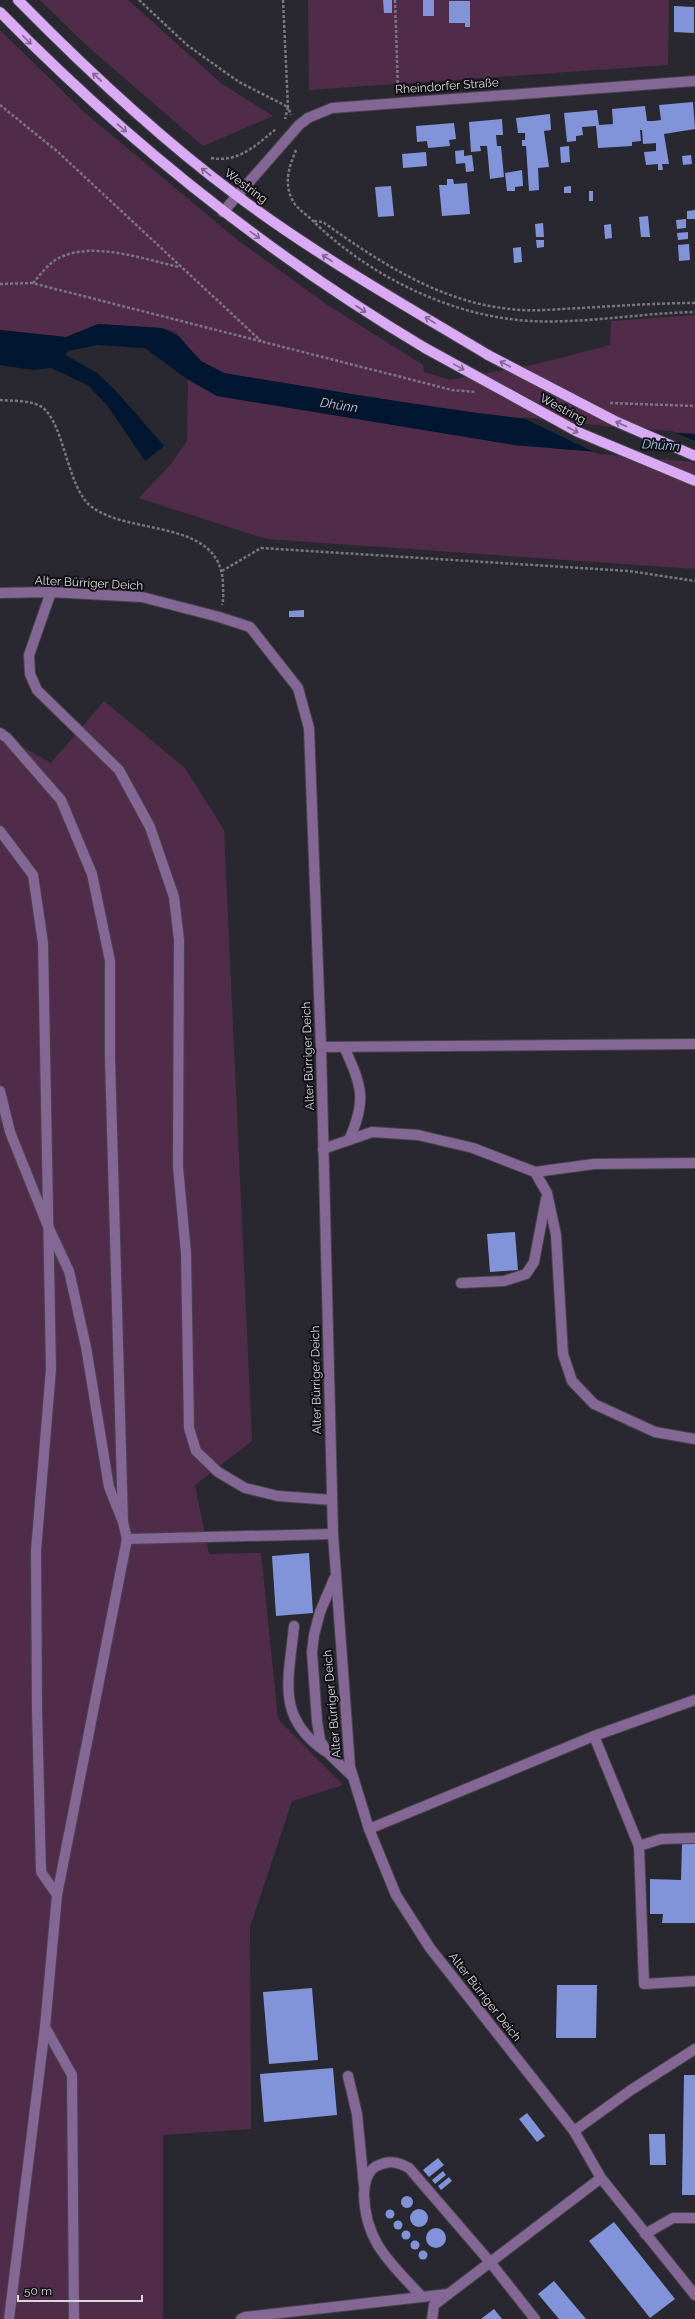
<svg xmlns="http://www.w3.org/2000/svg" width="695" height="2319" font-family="Raleway,sans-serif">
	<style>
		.green { fill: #512c4a }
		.water { fill: #001631 }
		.pier { fill: #292830 }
		.building { fill: #8294d9 }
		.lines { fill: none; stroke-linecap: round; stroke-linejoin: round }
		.minor-casing { stroke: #45444c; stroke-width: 12 }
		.major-casing { stroke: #45444c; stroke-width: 12 }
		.path { stroke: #78777d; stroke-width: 2.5; stroke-dasharray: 3 2; stroke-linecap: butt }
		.minor { stroke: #846794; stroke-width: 10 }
		.major { stroke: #daaaf4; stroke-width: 10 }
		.major-bridge-casing { stroke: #45444c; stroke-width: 12; stroke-linecap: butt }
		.major-bridge { stroke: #daaaf4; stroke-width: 10 }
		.oneway { stroke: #806590 }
		.labels { text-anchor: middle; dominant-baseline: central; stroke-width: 4; stroke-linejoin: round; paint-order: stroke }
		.street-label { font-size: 12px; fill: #d9d8dd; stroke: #121115 }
		.water-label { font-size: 13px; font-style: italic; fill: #a0cafa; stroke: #121115 }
	</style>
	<rect width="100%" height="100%" fill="#292830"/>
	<g class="green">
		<polygon points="40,0 128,0 222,84 273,116 203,146 85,44"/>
		<polygon points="308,0 669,0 668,65 309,90"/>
		<path d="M0 30 84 112 235 238 326 304 423 365 424 372 450 380 537 364 610 345 611 321 695 315V434C537 426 380 399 224 373L200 361 176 332 162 328 98 324 66 337 0 330Z"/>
		<polygon points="188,379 217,396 514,445 695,460 695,569 266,539 139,498 171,464 187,441"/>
		<polygon points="104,701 185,768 224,830 252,1441 195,1485 209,1554 261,1553 278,1719 343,1785 292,1801 250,1927 251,2129 163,2135 163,2319 0,2319 0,734 51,763"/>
	</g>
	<path class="water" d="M98 324 162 328 178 336 201 361 224 373C380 399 537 426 695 434V460L514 445 217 396 187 379 145 348 97 345 68 351 65 355 97 373 116 391 164 446 145 461 107 405 88 385 51 368 33 370 0 365V330L66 337Z"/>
	<polygon class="pier" points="521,417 623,428 672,431 695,441 695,462 598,454"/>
	<g class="building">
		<polygon points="383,0 392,0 392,13 384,13"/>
		<rect x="423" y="0" width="11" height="16"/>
		<polygon points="449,1 470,1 470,27 465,27 465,23 449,23"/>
		<polygon points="674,6 694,7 694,33 674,32"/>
		<polygon points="693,102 695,129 664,134 669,164 662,164 663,170 658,170 658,164 646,165 644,152 656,151 656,143 643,144 642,130 640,130 641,141 632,142 632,146 598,148 596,126 582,127 583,135 576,136 576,141 567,142 564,113 597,110 599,125 613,124 612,109 645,106 647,121 654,121 661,120 659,105"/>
		<polygon points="550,114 551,130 544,131 549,167 538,168 539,190 529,191 526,146 522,146 522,140 525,140 525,133 518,133 516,118"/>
		<polygon points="502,119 503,135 496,135 497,146 501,146 504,177 490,179 487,146 480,146 481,151 471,152 469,122"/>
		<polygon points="454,123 456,139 449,140 450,146 428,148 427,141 417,142 416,126"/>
		<polygon points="569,146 570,162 561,163 560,147"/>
		<polygon points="464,150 464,156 472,155 474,171 466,172 465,163 456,164 455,151"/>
		<polygon points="426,152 427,166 403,168 402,154"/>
		<polygon points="691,155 692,164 683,165 682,156"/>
		<polygon points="522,170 523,186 515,187 515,191 507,191 505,173"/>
		<polygon points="447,179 453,179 454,184 467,183 470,214 442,216 439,185 447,185"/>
		<polygon points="391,186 394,216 378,217 375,187"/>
		<polygon points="571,186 571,193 564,193 564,187"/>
		<rect x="589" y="191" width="4" height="10"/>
		<polygon points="695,210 695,219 687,219 687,211"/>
		<polygon points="648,216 650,237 641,237 639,217"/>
		<polygon points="686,219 686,228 677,229 676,220"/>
		<polygon points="543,223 544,237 536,237 535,224"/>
		<polygon points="611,224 612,238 605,239 604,225"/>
		<polygon points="688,232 688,239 678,240 677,233"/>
		<polygon points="536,240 544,240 544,247 537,248"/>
		<polygon points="689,244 690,260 679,261 678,245"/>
		<polygon points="521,247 522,262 514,263 513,248"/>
		<rect x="77" y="578" width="7" height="8"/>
		<polygon points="304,610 304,617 289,617 289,611"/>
		<polygon points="515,1232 518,1270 490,1272 487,1234"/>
		<polygon points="309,1553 313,1613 276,1616 272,1556"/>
		<polygon points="682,1844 695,1844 695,1923 662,1923 663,1914 650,1914 650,1879 681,1880"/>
		<polygon points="557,1985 597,1985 596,2038 556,2038"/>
		<polygon points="312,1988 318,2060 269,2064 263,1992"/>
		<polygon points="333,2068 337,2115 264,2122 260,2074"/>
		<polygon points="684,2075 695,2075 695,2195 682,2195"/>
		<polygon points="527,2113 545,2136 537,2142 519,2119"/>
		<polygon points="649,2134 665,2134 666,2165 650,2165"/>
		<polygon points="438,2158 444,2165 429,2177 423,2170"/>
		<polygon points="443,2171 446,2175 435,2184 432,2180"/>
		<polygon points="449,2177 452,2181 441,2190 438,2186"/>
		<circle cx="407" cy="2202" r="6"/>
		<circle cx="419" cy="2218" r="9"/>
		<circle cx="390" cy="2214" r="4.5"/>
		<circle cx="398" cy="2225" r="4.5"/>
		<polygon points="614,2222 675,2299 650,2318 589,2241"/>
		<circle cx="436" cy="2238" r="10"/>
		<circle cx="406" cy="2235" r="4.5"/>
		<circle cx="415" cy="2245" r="4.5"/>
		<circle cx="423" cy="2255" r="4.5"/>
		<polygon points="554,2281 586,2319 559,2319 538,2294"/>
		<polygon points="494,2309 502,2319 481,2319"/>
	</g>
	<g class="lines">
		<g class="minor-casing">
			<g id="minor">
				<polyline points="223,212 299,125 308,118 332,108 695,81"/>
				<polyline points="51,592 29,655 30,674 37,690 119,770 150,827 174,897 179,940 178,1167 186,1253 189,1428 196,1451 218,1472 245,1488 278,1496 332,1500"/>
				<polyline points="0,593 51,592 142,597 219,617 250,627 298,688 309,728 321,1047 333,1534 350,1767 369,1829 396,1895 430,1948 574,2131 601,2178 695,2295"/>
				<polyline points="0,733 7,738 61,800 92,874 110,961 110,1058 123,1522"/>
				<polyline points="0,831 33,875 43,943 51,1369 36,1551 37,1708 41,1872 57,1895"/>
				<polyline points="321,1047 695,1044"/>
				<polyline points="0,1091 10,1132 47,1224 69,1271 86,1347 109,1487 123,1522 127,1539 333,1534"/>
				<polyline points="349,1140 372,1132 418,1135 473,1148 535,1172 594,1164 695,1163"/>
				<path d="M323 1149 349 1140C367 1100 362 1086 344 1047"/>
				<polyline points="535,1172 547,1193 556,1235 563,1354 572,1381 594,1404 655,1432 695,1439"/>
				<polyline points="461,1283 504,1281 526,1274 534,1262 546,1199"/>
				<polyline points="334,1579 320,1612 314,1635 312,1652 317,1721 320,1740 327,1752 352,1776"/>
				<path d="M294 1626C289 1678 275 1717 325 1751"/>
				<polyline points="594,1736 639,1846 644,1984 695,1981"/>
				<polyline points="369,1829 594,1736 695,1700"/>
				<polyline points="639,1846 661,1839 695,1838"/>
				<polyline points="45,2027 72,2075 74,2319"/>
				<polyline points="348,2076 357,2114 364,2186"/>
				<polyline points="574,2131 631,2090 695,2049"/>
				<polyline points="645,2234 673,2218 695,2218"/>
				<path d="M422 2297C391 2263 365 2243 364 2194 364 2185 367 2172 375 2167 388 2160 396 2161 409 2168L490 2262 535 2319"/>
				<polyline points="9,2319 45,2027 57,1895 127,1539"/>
				<polyline points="241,2319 245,2317 448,2294"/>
				<polyline points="432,2319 434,2305 601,2178"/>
			</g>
		</g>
		<g class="major-casing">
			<g id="major">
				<path d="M18 0C86 69 158 137 236 195 316 255 403 304 488 355"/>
				<path d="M0 12C127 142 269 255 425 348"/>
			</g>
		</g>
		<g class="path">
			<polyline points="139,0 187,45 239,82 288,107 285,119"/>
			<polyline points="283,0 288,107 291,115"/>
			<polyline points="395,0 398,91"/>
			<polyline points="0,105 58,152 261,341"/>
			<path d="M296 150C290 165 284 180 291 197 295 208 304 212 313 221 364 271 438 310 510 319 567 327 636 313 695 312"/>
			<path d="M211 158C239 163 256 145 276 129"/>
			<path d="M314 221 323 222C379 262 440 302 510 309 533 312 557 309 580 308 618 306 657 303 695 303"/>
			<path d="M33 283C40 275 48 264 57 259 90 240 143 259 179 267"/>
			<polyline points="0,284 32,283 452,390 476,392"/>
			<path d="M0 400C12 401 31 400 42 407 65 424 67 489 92 507 130 536 221 518 223 584 223 591 224 598 222 605"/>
			<polyline points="610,403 695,406"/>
			<polyline points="222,571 261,548 629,571 695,581"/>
		</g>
		<use href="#minor" class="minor"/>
		<use href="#major" class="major"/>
		<g class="major-bridge-casing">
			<g id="major-bridge">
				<polyline points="425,348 578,432 695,481"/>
				<polyline points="488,355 615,421 695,456"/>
			</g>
		</g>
		<use href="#major-bridge" class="major-bridge"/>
	</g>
	<defs><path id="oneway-shaft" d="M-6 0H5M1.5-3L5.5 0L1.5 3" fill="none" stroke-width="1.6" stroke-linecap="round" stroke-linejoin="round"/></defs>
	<g class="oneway">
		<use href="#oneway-shaft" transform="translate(27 40) rotate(45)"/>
		<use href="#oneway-shaft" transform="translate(97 77) rotate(-137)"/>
		<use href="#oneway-shaft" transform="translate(122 128) rotate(41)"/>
		<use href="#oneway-shaft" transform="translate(206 172) rotate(-142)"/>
		<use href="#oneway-shaft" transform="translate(255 235) rotate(36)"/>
		<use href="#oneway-shaft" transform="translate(327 258) rotate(-147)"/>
		<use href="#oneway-shaft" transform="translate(361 309) rotate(33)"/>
		<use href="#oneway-shaft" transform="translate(430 320) rotate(-149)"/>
		<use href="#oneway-shaft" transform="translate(505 364) rotate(-152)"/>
		<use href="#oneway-shaft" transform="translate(459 367) rotate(29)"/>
		<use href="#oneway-shaft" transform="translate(621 424) rotate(-156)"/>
		<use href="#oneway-shaft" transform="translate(573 430) rotate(28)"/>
	</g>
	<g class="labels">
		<g class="street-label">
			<text transform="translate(447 86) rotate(-4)">Rheindorfer Straße</text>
			<text transform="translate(246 186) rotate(36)">Westring</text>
			<text transform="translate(563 409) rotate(28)">Westring</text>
			<text transform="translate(89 583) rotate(3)">Alter Bürriger Deich</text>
			<text transform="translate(308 1056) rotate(-92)">Alter Bürriger Deich</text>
			<text transform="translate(316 1380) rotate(-91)">Alter Bürriger Deich</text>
			<text transform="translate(332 1704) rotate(-95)">Alter Bürriger Deich</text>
			<text transform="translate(485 1997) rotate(52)">Alter Bürriger Deich</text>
		</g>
		<g class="water-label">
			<text transform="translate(339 405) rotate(9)">Dhünn</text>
			<text transform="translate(661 445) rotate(4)">Dhünn</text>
		</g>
	</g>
	<path d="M18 2295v6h124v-6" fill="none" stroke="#d9d8dd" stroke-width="2"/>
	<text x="24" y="2295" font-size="12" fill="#d9d8dd" stroke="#121115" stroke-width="3" paint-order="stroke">50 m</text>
</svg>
